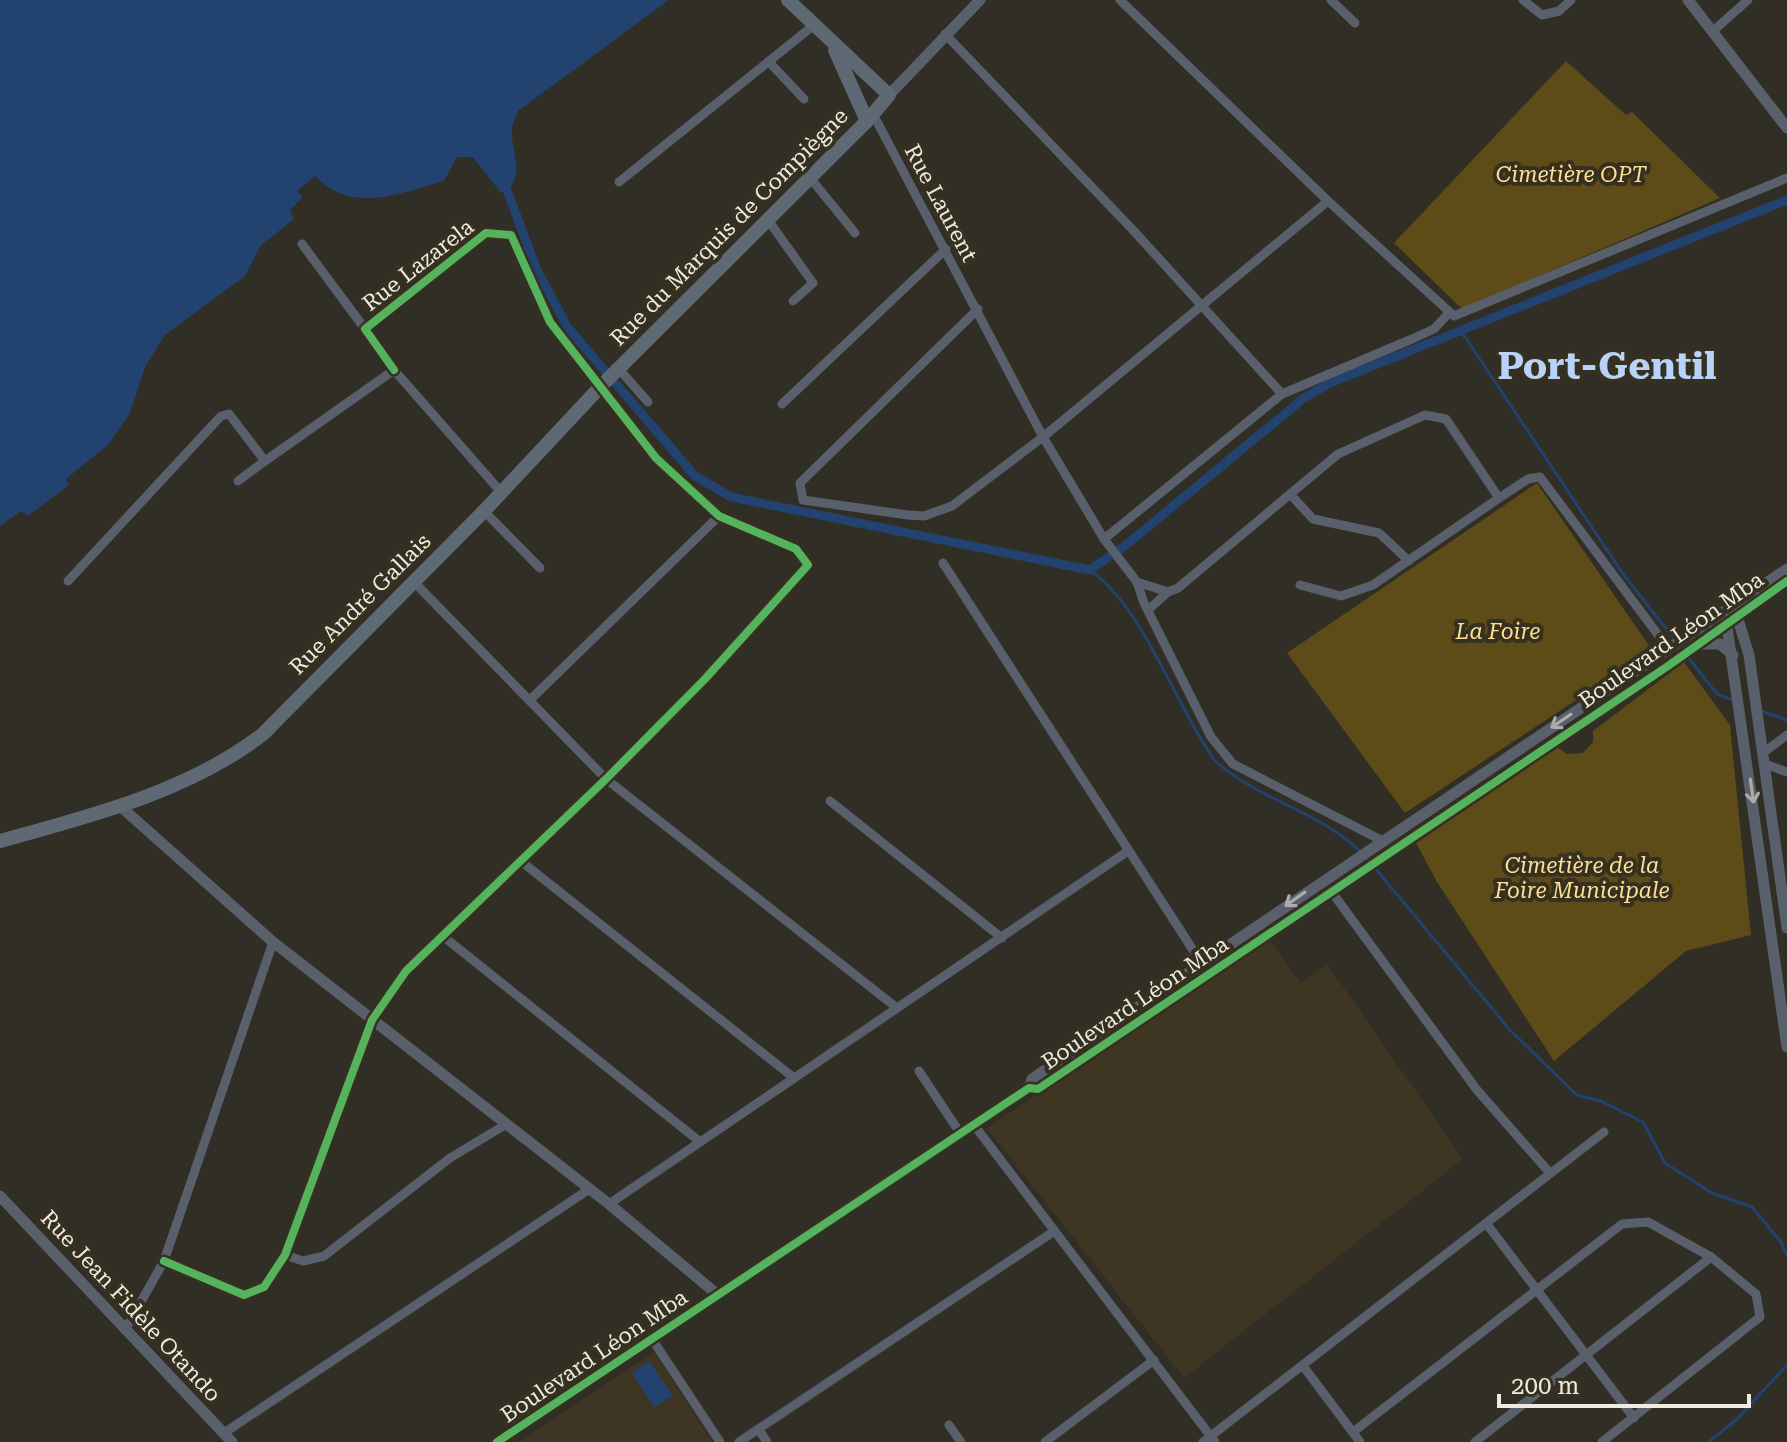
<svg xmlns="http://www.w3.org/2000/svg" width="1787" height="1442" font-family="'Roboto Serif',serif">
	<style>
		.built { fill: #3e3622 }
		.green { fill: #5d4b18 }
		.water { fill: #22426f }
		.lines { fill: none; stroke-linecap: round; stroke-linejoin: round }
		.stream { stroke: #22426f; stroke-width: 3 }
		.canal { stroke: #22426f; stroke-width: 9 }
		.minor { stroke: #59606b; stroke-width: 9 }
		.tertiary { stroke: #59606b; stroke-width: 11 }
		.primary { stroke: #5f6974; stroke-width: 14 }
		.cycleway-casing { stroke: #363021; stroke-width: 13 }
		.cycleway { stroke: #56b35d; stroke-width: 8 }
		.oneway { stroke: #acacac }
		.labels { text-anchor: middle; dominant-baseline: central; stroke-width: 8; stroke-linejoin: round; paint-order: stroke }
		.park-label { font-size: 22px; font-style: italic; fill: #fedf93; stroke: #363021 }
		.street-label { font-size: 22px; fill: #efebe2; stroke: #363021 }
		.town-label { font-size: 38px; font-weight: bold; fill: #b8d2f8; stroke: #363021 }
	</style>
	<rect width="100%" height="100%" fill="#312e26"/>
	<g class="built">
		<polygon points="1270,941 1301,983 1328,965 1463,1159 1184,1378 987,1128"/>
		<polygon points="654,1352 712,1442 520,1442"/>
	</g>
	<g class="green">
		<polygon points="1566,61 1626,115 1632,112 1720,198 1462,309 1394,243"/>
		<polygon points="1537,483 1652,650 1405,813 1287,653"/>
		<polygon points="1684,662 1730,725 1751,935 1686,951 1554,1061 1437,882 1416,843 1557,747 1567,754 1583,753 1593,742 1593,731"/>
	</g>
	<g class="water">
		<path d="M0 0H669L518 111C516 117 512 124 512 129 510 151 529 180 501 193L473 157H457L444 181C399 193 352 215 315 176L297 191 303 197 290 210 294 219 261 245 245 276 165 335 145 367 130 413 108 445 66 479 69 485 28 516 21 511 0 526Z"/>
		<polygon points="649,1361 673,1396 654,1407 632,1373"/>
	</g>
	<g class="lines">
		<g class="stream">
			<polyline points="1461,331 1623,574 1675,640"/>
			<path d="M1090 570C1144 608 1175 705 1215 761 1262 803 1328 812 1370 862"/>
			<polyline points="1687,656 1717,694 1736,701"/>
			<polyline points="1761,711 1787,720"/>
			<polyline points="1375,868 1510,1030 1577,1095 1601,1101 1643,1122 1665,1163 1712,1193 1752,1207 1781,1242 1787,1255"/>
			<polyline points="1709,1442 1738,1418 1787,1365"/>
		</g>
		<polyline class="canal" points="507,190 536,268 568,328 695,476 731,497 1090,570 1126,545 1304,398 1330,383 1787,200"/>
		<g class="minor">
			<polyline points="1120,0 1328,201 1454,316 1787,178"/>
			<polyline points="1331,0 1355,23"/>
			<polyline points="1523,0 1542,15 1559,11 1571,0"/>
			<polyline points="1713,31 1748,0"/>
			<polyline points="945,34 1133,230 1282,394"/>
			<polyline points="769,62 804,99"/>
			<polyline points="873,114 1043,437 1104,539 1137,582 1168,592 1178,588 1338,454 1425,415 1446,419 1499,498"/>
			<polyline points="811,179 855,233"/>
			<polyline points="619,182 814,25"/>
			<polyline points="768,220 813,283 793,301"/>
			<polyline points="302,244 365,329"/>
			<polyline points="978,309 800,483 803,500 908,515 924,516 952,506 1043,437 1328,201"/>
			<polyline points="619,369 648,402"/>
			<polyline points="782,404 946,249"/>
			<polyline points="238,481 265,461"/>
			<polyline points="1290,494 1313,519 1379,533 1409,561"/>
			<polyline points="484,511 540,568"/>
			<polyline points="1104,539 1282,394 1412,339 1434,329 1448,314"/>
			<polyline points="943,563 1204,967"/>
			<polyline points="68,581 221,416 229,414 265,461 394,370 501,492"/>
			<polyline points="414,582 606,779 897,1008"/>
			<polyline points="1137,582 1144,603 1211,737 1233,764 1381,840"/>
			<polyline points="1300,585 1341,596 1373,585 1499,498 1528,479 1540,477 1668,648"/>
			<polyline points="1148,610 1168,592"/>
			<polyline points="530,700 719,516"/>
			<polyline points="1763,753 1787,735"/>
			<polyline points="1765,764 1787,772"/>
			<polyline points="830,801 1002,938"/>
			<polyline points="522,862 794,1078"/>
			<polyline points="1331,891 1477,1090 1549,1172"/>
			<polyline points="444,937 699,1141"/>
			<polyline points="919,1071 960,1133"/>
			<polyline points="974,1125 1215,1442"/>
			<polyline points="609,1204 1128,851"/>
			<polyline points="1486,1223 1634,1418"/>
			<polyline points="285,1255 303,1261 324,1256 450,1158 505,1125"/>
			<polyline points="164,1261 244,1295 264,1287 285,1255 372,1020 406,971 606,779 705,679 808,565 796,549 719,516 656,458 550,322 511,235 486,233 365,329 394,370"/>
			<polyline points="125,1330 164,1261 273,942"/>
			<polyline points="652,1339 720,1442"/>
			<polyline points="1303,1366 1360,1442"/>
			<polyline points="949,1425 961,1442"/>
			<polyline points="759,1430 767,1442"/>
			<polyline points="1353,1432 1622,1224 1648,1222 1711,1257 1756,1294 1760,1317 1602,1442"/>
			<polyline points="224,1433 588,1190"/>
			<polyline points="739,1442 1053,1232"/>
			<polyline points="1045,1442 1154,1360"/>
			<polyline points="1203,1442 1604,1132"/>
			<polyline points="1475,1442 1711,1257"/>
		</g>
		<g class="tertiary">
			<polyline points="1688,0 1787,128"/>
			<polyline points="889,95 980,0"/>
			<polyline points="1736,613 1749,655 1787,928"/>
			<polyline points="1726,620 1787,1047"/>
			<polyline points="1701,644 1720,644 1733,655"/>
			<polyline points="120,806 273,942 609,1204 718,1295"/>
			<polyline points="1029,1088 1032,1079 1093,1037 1787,569"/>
			<polyline points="0,1196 232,1442"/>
			<polyline points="497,1442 1029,1088 1038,1089 1668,666 1787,581"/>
		</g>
		<g class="primary">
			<polyline points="835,50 867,121"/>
			<path d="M0 841C90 816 188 792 263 734L484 511 602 385 867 121 889 95 788 0"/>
		</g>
		<g class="cycleway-casing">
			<g id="cycleway">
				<polyline points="164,1261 244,1295 264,1287 285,1255 372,1020 406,971 606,779 705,679 808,565 796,549 719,516 656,458 550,322 511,235 486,233 365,329 394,370"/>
				<polyline points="497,1442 1029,1088 1038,1089 1668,666 1787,581"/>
			</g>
		</g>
		<use href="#cycleway" class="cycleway"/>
	</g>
	<defs><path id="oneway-shaft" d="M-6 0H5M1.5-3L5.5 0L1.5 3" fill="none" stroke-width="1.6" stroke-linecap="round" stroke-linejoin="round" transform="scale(2)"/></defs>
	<g class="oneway">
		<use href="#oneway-shaft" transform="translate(1561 721) rotate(146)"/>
		<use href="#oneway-shaft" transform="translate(1752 791) rotate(82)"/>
		<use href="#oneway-shaft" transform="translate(1295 899) rotate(145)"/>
	</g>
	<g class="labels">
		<g class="park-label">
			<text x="1571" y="174">Cimetière OPT</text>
			<text x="1498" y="631">La Foire</text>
			<text x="1582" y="865">Cimetière de la<tspan x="1582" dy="25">Foire Municipale</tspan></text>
		</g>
		<g class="street-label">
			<text transform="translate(941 203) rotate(62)">Rue Laurent</text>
			<text transform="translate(729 227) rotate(-45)">Rue du Marquis de Compiègne</text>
			<text transform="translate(418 265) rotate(-38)">Rue Lazarela</text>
			<text transform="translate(360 604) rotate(-45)">Rue André Gallais</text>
			<text transform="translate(1671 640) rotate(-35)">Boulevard Léon Mba</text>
			<text transform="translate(1135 1003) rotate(-34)">Boulevard Léon Mba</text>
			<text transform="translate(131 1306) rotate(47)">Rue Jean Fidèle Otando</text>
			<text transform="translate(594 1356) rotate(-34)">Boulevard Léon Mba</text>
		</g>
		<g class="town-label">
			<text x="1607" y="366">Port-Gentil</text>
		</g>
	</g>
	<path d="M1499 1394v12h250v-12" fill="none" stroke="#efebe2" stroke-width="4"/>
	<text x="1511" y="1394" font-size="24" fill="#efebe2" stroke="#363021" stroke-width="6" paint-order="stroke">200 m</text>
</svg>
